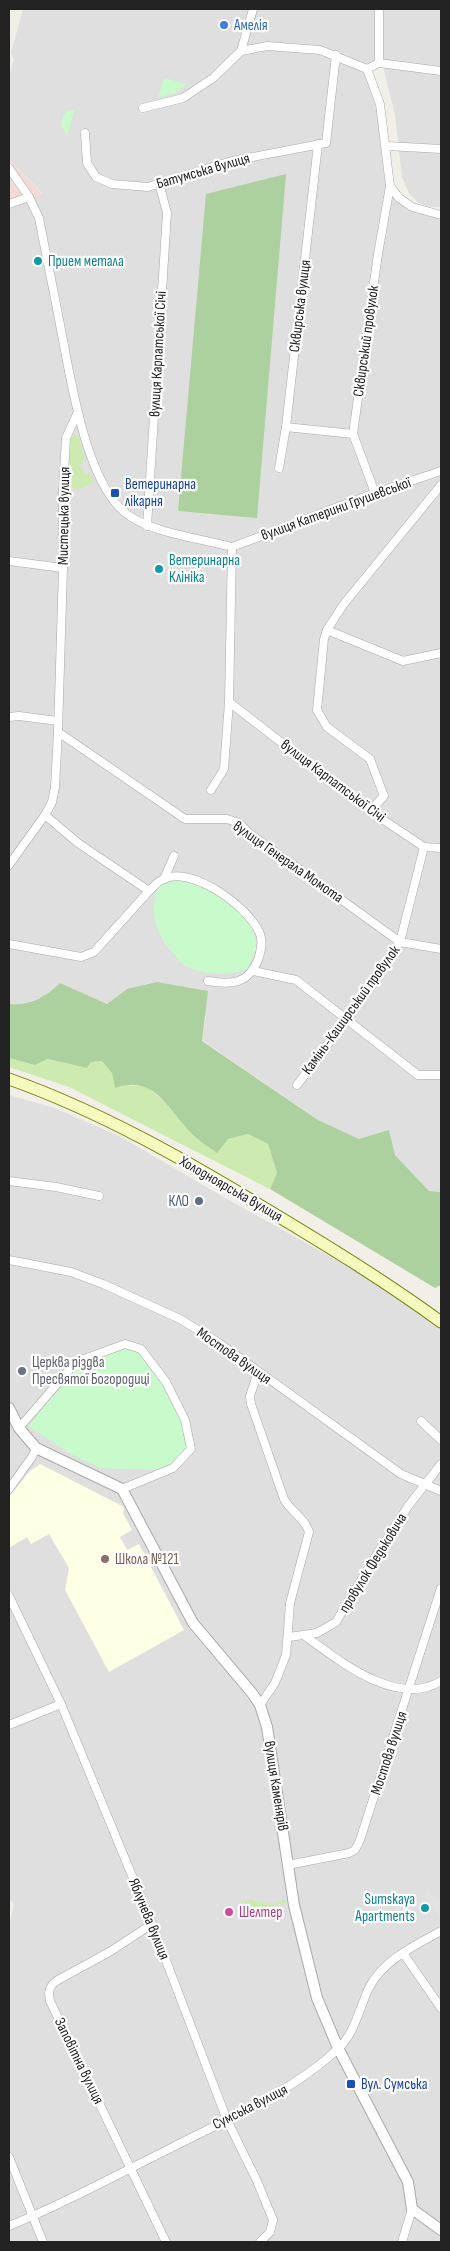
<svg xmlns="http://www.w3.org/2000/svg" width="450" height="2251" font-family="'Sofia Sans Condensed',sans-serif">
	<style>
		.residential { fill: #e0dfdf }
		.commercial { fill: #f2dad9 }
		.education { fill: #ffffe5 }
		.grass { fill: #cdebb0 }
		.forest { fill: #add19e }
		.park { fill: #c8facc }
		.parking { fill: #e2e2e2 }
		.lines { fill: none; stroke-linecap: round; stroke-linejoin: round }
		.minor-casing { stroke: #a9a9a9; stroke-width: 9 }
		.tertiary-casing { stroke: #a9a9a9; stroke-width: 12 }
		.secondary-casing { stroke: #707d05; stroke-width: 13 }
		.minor { stroke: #fff; stroke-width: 8 }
		.tertiary { stroke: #fff; stroke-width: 10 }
		.secondary { stroke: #f7fabf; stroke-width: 11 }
		.shop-dot { fill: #3f7fe0; stroke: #fff; stroke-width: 2 }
		.culture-dot { fill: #0f9aa8; stroke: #fff; stroke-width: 2 }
		.transit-dot { fill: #1a4fb4; stroke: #fff; stroke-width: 2 }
		.service-dot { fill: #5c6f8a; stroke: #fff; stroke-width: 2 }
		.worship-dot { fill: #6b7280; stroke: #fff; stroke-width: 2 }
		.education-dot { fill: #8d6e63; stroke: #fff; stroke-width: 2 }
		.hotel-dot { fill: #d1479c; stroke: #fff; stroke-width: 2 }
		.labels { text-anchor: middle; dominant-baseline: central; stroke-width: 4.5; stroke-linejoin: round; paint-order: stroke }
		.shop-label { font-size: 15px; fill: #366cbe; stroke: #fff; text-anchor: start }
		.street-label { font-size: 15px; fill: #222; stroke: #fff }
		.culture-label { font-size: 15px; fill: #0d838f; stroke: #fff; text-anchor: start }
		.transit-label { font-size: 15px; fill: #164399; stroke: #fff; text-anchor: start }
		.service-label { font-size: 15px; fill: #4e5e75; stroke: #fff; text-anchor: end }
		.worship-label { font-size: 15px; fill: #5b616d; stroke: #fff; text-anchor: start }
		.education-label { font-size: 15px; fill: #785e54; stroke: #fff; text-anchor: start }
		.hotel-label { font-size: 15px; fill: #b23c85; stroke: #fff; text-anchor: start }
	</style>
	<rect width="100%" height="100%" fill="#f2efe9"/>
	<g class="residential">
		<polygon points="23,9 441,9 441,68 366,65 342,54 333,56 365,71 379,95 387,186 412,209 430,216 441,218 441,1192 429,1191 395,1155 389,1131 359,1140 318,1120 202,1040 206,1016 127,989 107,1004 60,983 48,995 20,1005 9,1004 9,206 43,194 9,159 9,75 14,60 11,53"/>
		<polygon points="383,66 441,73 441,207 429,207 417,202 409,193 402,177 395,115"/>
		<polygon points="9,1095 55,1108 121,1137 227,1199 376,1282 441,1330 441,2242 9,2242 9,1927 14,1903 9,1900"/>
	</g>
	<polygon class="commercial" points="9,159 43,195 9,205"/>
	<polygon class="education" points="40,1464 124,1507 123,1513 132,1530 120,1537 127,1550 139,1544 184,1630 109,1672 65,1590 69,1568 49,1534 31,1544 27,1537 9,1548 9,1497 30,1471"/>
	<g class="grass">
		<polygon points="75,435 79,436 85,461 80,464 84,474 90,473 94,483 77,490 75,487 66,489 68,439"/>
		<polygon points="9,1058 35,1065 48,1059 87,1068 91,1062 102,1061 124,1085 146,1086 167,1104 192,1134 228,1139 248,1134 268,1144 277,1173 270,1189 69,1087 9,1067"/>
		<path d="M286 1899 287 1902C273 1907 251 1911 239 1902L251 1900 271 1904Z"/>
	</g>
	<g class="forest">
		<polygon points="286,174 257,518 178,511 206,194"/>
		<path d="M157 982 208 991 202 1041 318 1120 359 1139 389 1130 395 1155 429 1191 441 1192V1285L435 1288 270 1189 277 1173 268 1144 248 1134 228 1139 217 1153C209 1147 199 1141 192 1134 168 1110 155 1074 115 1088L112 1073 102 1061 91 1062 87 1068 48 1059 35 1065 9 1058V1004C29 1006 46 997 60 983L107 1004 127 989Z"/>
	</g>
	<g class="park">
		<polygon points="164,78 187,84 177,92 158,98"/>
		<path d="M75 109 67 135 61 125C63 115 64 110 75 109Z"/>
		<path d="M182 881C207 886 257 914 256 945 256 954 250 962 246 970 224 976 208 976 186 966 181 964 177 958 173 953 155 934 147 907 161 884Z"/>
		<polygon points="126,1346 139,1349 163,1383 183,1421 189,1449 172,1467 155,1470 100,1468 71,1454 28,1426 80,1365"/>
	</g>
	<polygon class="parking" points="429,1890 441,1904 441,1919 423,1893"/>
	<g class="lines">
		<g class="minor-casing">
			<g id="minor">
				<polyline points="241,51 253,9"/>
				<polyline points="379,63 379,9"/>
				<polyline points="367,69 379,63 441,71"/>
				<polyline points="143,108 183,98 213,78 241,51 267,46 320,50 367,69 380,104 390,186 399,198 412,207 441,215"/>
				<polyline points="85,133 87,163 96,177 112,184 148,187 232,161 326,143 336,55"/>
				<polyline points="387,146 441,149"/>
				<path d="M9 168 29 197 39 218C46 255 54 292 61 330 71 379 86 489 131 517 156 533 202 539 232 547"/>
				<polyline points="9,204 29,197"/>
				<polyline points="286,427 353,434"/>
				<polyline points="279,468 286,427 318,144"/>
				<polyline points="375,493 353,434 378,254 390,186"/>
				<polyline points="147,526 167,213 159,183"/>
				<polyline points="232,547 375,493 441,471"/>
				<polyline points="9,561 63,568"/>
				<polyline points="327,630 403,661 441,653"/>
				<polyline points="229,702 370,811 424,847 441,848"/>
				<polyline points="9,717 19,716 58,721"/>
				<polyline points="58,732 185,819 227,819 239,823 249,833 400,942 441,949"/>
				<polyline points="211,790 224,769 229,702 232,547"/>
				<polyline points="370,811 384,796 370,759 327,727 317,710 324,639 327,630 343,605 441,485"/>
				<path d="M45 815 78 843 149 891C153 887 158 881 164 879 192 865 250 908 260 934 263 943 261 951 258 960 248 984 232 985 208 981"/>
				<polyline points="9,865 45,815 52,802 55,787 58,732 63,568 63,491 66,438 77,414"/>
				<polyline points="164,879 174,856"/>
				<polyline points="9,944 81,957 94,952 149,891"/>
				<polyline points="253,971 296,980 418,1075 441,1075"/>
				<polyline points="297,1085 346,1020 400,942 424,847"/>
				<polyline points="9,1181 56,1187 99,1196"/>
				<polyline points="9,1260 71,1272 103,1284 180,1319 219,1343 401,1474 441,1491"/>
				<path d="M258 1372 250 1396 251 1404 284 1499C290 1511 305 1518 309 1532L290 1603 286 1655 275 1683 260 1705"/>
				<polyline points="421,1421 441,1440"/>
				<polyline points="19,1428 76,1362 125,1344 141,1349 166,1382 185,1420 191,1449 173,1468 122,1489"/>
				<polyline points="9,1489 32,1457 36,1448"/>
				<polyline points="9,1596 61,1704 152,1924 227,2120 257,2181 273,2220 270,2232 260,2242"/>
				<path d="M305 1636C340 1661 397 1708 441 1681"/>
				<polyline points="289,1637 317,1633 336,1622 372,1562 409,1505 441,1464"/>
				<polyline points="9,1725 61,1704"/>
				<polyline points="288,1865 349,1853 355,1850 360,1840 441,1588"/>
				<path d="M152 1924 111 1951 58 1980C49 1986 48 1991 50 2001L166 2242"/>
				<polyline points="403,1953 441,2008"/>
				<polyline points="9,2157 43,2242"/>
				<path d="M9 2226C64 2204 116 2175 169 2149 227 2119 289 2094 338 2049 356 2032 359 2007 370 1986 385 1959 416 1945 441 1931"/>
				<polyline points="402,2242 412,2209"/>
			</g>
		</g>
		<g class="tertiary-casing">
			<polyline id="tertiary" points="9,1408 19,1428 36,1448 122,1489 193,1623 252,1693 260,1705 267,1727 294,1905 317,1998 338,2048 408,2182 412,2209 441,2230"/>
		</g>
		<g class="secondary-casing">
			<path id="secondary" d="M9 1079C99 1111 184 1159 266 1209 326 1245 385 1281 441 1322"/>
		</g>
		<use href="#minor" class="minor"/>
		<use href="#tertiary" class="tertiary"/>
		<use href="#secondary" class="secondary"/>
	</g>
	<circle class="shop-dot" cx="224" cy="25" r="5"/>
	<g class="culture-dot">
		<circle cx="38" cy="261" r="5"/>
		<circle cx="159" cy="569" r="5"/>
		<circle cx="425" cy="1908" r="5"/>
	</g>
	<g class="transit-dot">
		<rect x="110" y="488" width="10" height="10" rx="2.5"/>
		<rect x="346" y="2079" width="10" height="10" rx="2.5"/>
	</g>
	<circle class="service-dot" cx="199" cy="1201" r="5"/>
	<circle class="worship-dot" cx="22" cy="1371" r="5"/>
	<circle class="education-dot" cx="105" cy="1559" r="5"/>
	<circle class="hotel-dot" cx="229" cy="1912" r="5"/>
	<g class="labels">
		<g class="shop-label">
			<text x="234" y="25">Амелія</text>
		</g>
		<g class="street-label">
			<text transform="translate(203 171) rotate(-16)">Батумська вулиця</text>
			<text transform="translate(300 306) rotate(-83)">Сквирська вулиця</text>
			<text transform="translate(366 341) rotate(-82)">Сквирський провулок</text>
			<text transform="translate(158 354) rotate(-87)">вулиця Карпатської Січі</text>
			<text transform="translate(336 509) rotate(-20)">вулиця Катерини Грушевської</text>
			<text transform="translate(64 516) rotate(-89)">Мистецька вулиця</text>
			<text transform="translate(333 781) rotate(37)">вулиця Карпатської Січі</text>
			<text transform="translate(288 862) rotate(35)">вулиця Генерала Момота</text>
			<text transform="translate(351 1010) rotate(-54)">Камінь-Каширський провулок</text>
			<text transform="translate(231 1189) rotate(30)">Холодноярська вулиця</text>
			<text transform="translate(234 1356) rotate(35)">Мостова вулиця</text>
			<text transform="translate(373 1563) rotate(-58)">провулок Федьковича</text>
			<text transform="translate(389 1753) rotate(-72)">Мостова вулиця</text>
			<text transform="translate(276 1786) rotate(81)">вулиця Каменярів</text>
			<text transform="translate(149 1919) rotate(68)">Яблунева вулиця</text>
			<text transform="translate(79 2061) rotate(64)">Заповітна вулиця</text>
			<text transform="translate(250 2107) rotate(-27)">Сумська вулиця</text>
		</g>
		<g class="culture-label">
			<text x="48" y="261">Прием метала</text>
			<text x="169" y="560">Ветеринарна<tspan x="169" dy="17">Клініка</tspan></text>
			<text x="415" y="1899" text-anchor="end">Sumskaya<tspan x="415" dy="17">Apartments</tspan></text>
		</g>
		<g class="transit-label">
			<text x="125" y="484">Ветеринарна<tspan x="125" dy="17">лікарня</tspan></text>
			<text x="361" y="2084">Вул. Сумська</text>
		</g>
		<g class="service-label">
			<text x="189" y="1201">КЛО</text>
		</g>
		<g class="worship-label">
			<text x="32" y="1362">Церква різдва<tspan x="32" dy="17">Пресвятої Богородиці</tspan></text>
		</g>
		<g class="education-label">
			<text x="115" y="1559">Школа №121</text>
		</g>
		<g class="hotel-label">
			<text x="239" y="1912">Шелтер</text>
		</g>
	</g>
	<rect width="450" height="2251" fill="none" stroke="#222222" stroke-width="20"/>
</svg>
